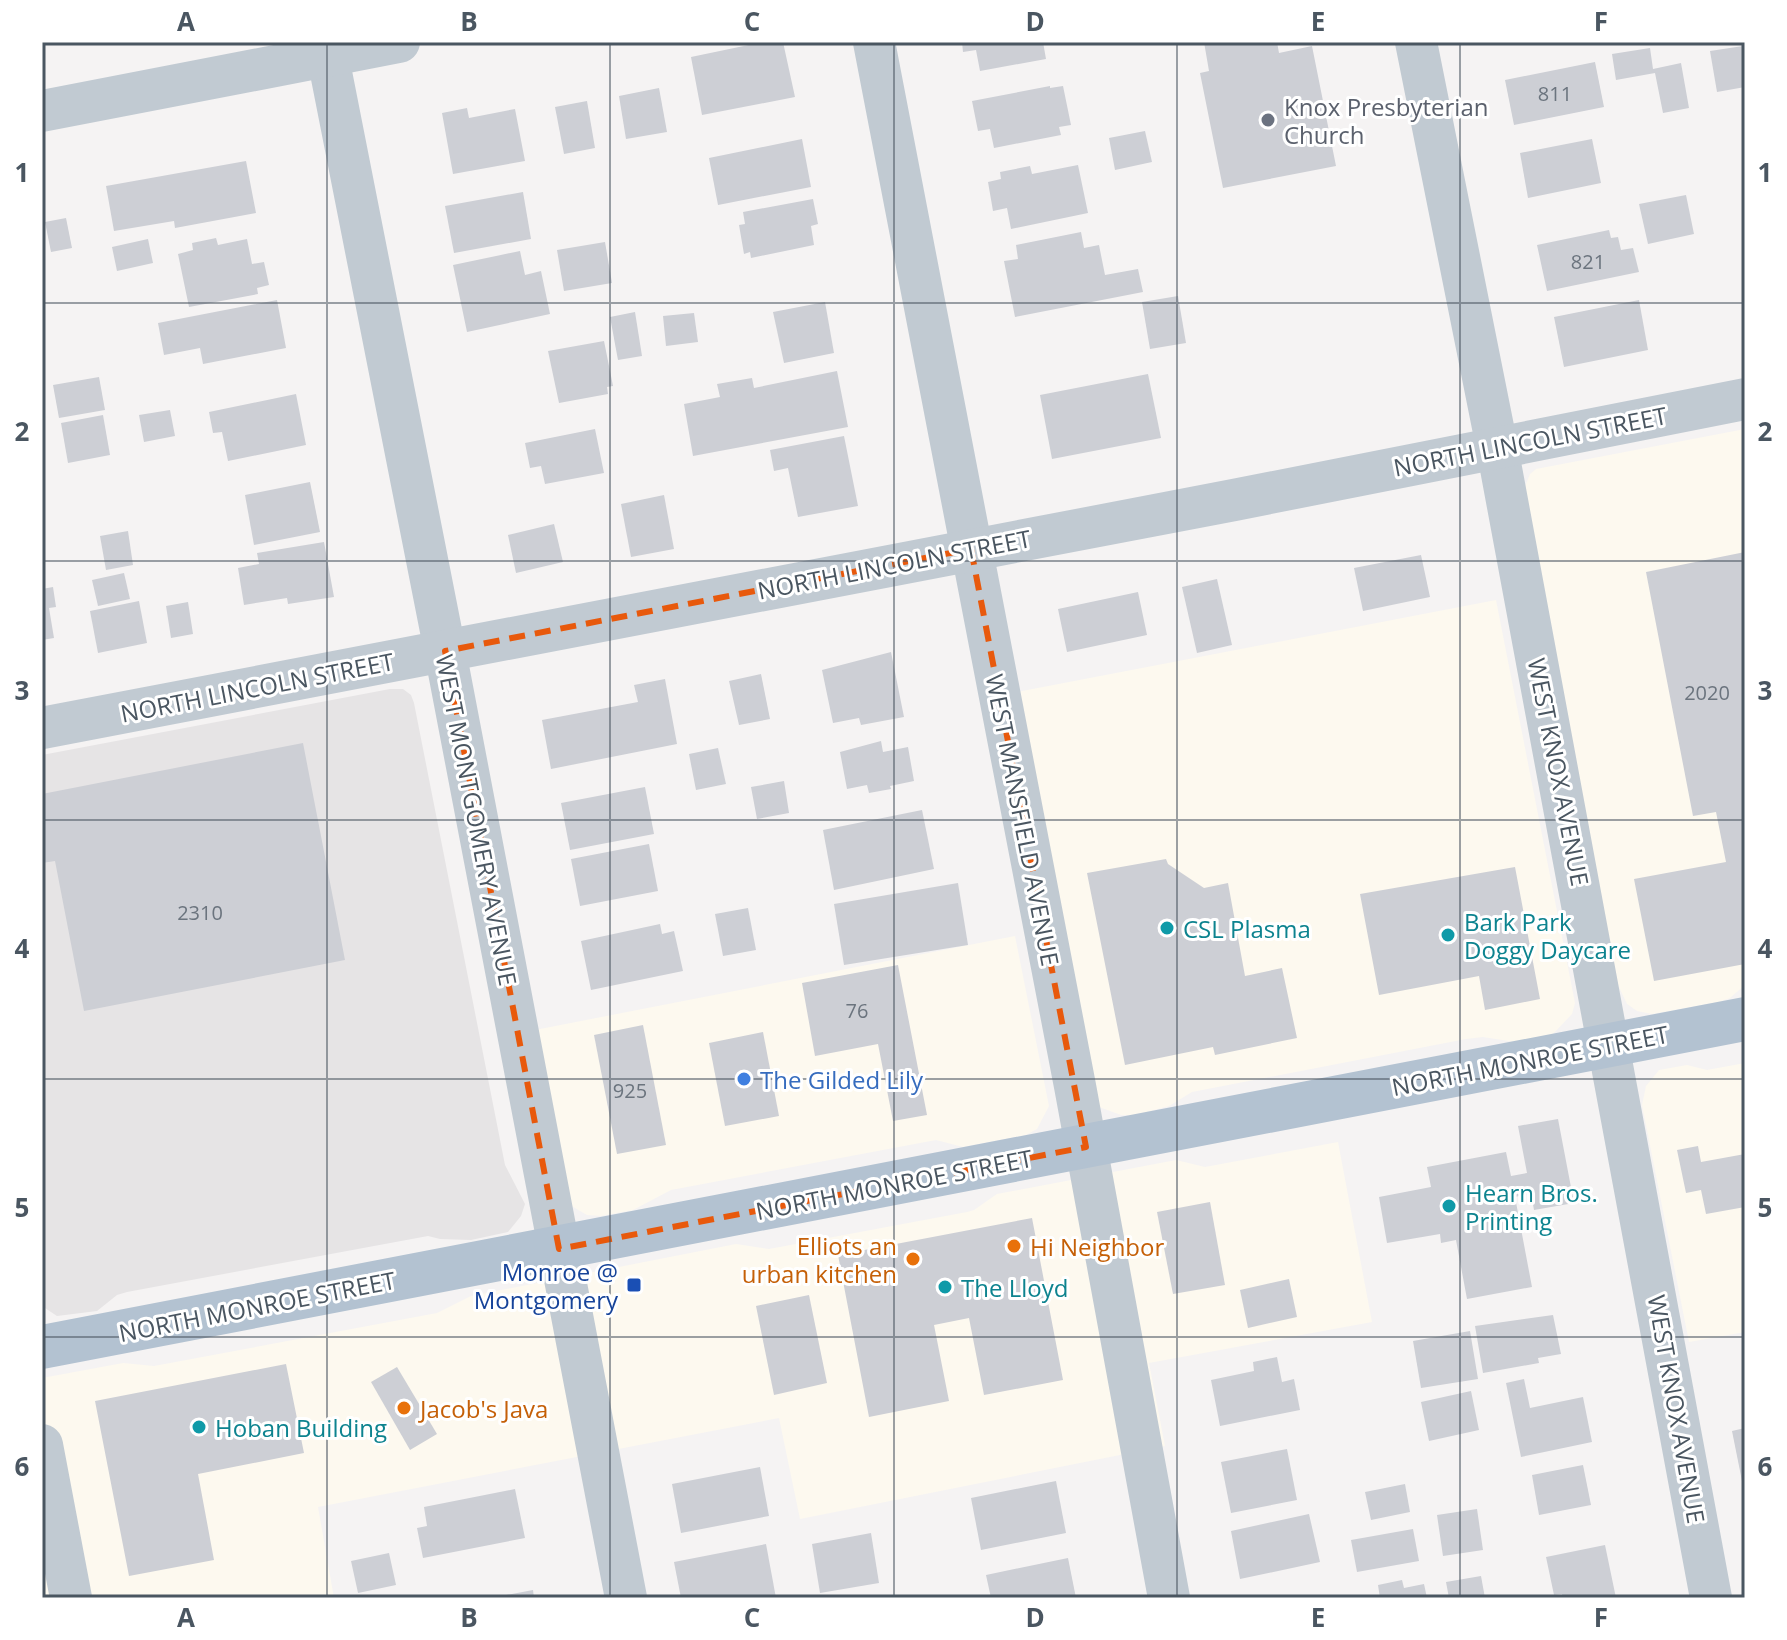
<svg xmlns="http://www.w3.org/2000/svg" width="1787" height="1640" font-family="'Open Sans',sans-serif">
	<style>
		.commercial { fill: #fdf9ef }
		.education { fill: #e6e4e5 }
		.building { fill: #cdcfd5 }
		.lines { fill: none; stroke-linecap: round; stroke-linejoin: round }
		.minor { stroke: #c1cad2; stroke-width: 42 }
		.major { stroke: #b3c2d1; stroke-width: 44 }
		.marked { fill: none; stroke: #e8590c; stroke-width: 6; stroke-dasharray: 16 10; stroke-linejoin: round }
		.grid { fill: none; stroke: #4a5661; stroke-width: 2; stroke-opacity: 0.55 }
		.worship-dot { fill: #6b7280; stroke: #fff; stroke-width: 3 }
		.culture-dot { fill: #0f9aa8; stroke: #fff; stroke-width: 3 }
		.shop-dot { fill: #3f7fe0; stroke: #fff; stroke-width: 3 }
		.food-dot { fill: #e8710a; stroke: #fff; stroke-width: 3 }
		.transit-dot { fill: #1a4fb4; stroke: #fff; stroke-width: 3 }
		.labels { text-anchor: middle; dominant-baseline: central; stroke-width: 6; stroke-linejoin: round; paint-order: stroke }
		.number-label { font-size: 20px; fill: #6b747e }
		.worship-label { font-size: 24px; fill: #5b616d; stroke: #fff; text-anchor: start }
		.street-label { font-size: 24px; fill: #4a5661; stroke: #fff }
		.culture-label { font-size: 24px; fill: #0d838f; stroke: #fff; text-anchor: start }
		.shop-label { font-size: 24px; fill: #366cbe; stroke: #fff; text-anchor: start }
		.food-label { font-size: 24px; fill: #c56008; stroke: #fff; text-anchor: start }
		.transit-label { font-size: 24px; fill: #164399; stroke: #fff; text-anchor: end }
		.neatline { fill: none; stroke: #4a5661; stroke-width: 3 }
		.grid-label { font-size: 26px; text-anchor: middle; font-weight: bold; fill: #4a5661 }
	</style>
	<rect width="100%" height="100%" fill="#f5f3f3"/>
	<g class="commercial">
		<polygon points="1745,429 1745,985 1730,998 1718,1002 1652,1014 1637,1011 1627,1004 1618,985 1524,489 1530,474 1536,469"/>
		<polygon points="1496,600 1575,1003 1572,1014 1552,1035 1515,1042 1483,1037 1466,1039 1192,1092 1169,1106 1135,1115 1121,1115 1099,1107 1017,692"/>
		<polygon points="1015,936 1049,1106 1037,1129 1026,1135 973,1145 963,1147 936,1140 671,1190 633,1210 601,1216 587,1215 568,1204 535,1030"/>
		<polygon points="1745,1063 1745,1332 1689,1342 1642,1105 1646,1086 1659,1070 1687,1065 1707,1070"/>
		<polygon points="1338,1142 1372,1322 1149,1363 1165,1446 800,1519 779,1418 318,1507 334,1598 42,1598 42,1378 123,1363 154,1366 437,1313 471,1296 736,1244 769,1249 967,1212 974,1210 997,1194 1176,1160 1205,1167"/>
	</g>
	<polygon class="education" points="390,689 403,689 411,695 414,703 505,1165 525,1204 521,1216 508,1232 471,1240 440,1239 428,1236 127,1292 117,1295 97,1311 57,1316 42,1306 42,755"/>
	<g class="building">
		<polygon points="763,42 783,42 795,97 702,115 691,57"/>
		<polygon points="962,42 1043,42 1046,59 980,71 976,50 963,52"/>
		<polygon points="1204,42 1277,42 1279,53 1312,46 1336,166 1223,188 1200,73 1209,71"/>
		<polygon points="1743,46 1745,87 1717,92 1710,51"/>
		<polygon points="1650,48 1653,69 1681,63 1689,108 1663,113 1655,73 1616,80 1612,54"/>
		<polygon points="1595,62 1604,107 1514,125 1505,80"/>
		<polygon points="1050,86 1050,88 1063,86 1071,125 1059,127 1061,135 994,148 990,129 978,131 972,101"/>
		<polygon points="659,88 667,132 626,139 619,96"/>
		<polygon points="587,101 595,148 564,154 555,107"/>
		<polygon points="467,108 469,118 515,109 525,161 453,174 442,113"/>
		<polygon points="1145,131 1152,162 1115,170 1109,138"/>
		<polygon points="802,139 811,187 718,205 709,158"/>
		<polygon points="1592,139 1601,183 1528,198 1520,153"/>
		<polygon points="246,161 256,213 175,228 174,221 114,231 106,186"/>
		<polygon points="1078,165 1088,213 1011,229 1007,208 993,211 988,182 1001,179 1000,172 1030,166 1032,174"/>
		<polygon points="523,192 531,239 454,253 445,206"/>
		<polygon points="1686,195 1694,234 1648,244 1639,204"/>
		<polygon points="813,199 818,224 811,226 814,245 751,258 750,252 744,254 739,225 745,224 743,212"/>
		<polygon points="66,218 72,248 51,252 45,222"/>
		<polygon points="1609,230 1611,238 1618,237 1621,250 1633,248 1639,272 1547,291 1537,245"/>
		<polygon points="1081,232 1084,248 1099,245 1105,275 1138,269 1143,292 1015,317 1004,261 1018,259 1016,245"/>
		<polygon points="216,238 218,245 247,239 252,264 264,262 269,285 257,288 258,294 189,307 178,254 193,250 192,243"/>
		<polygon points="148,239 153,263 117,271 112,247"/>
		<polygon points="605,242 612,283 564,291 557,250"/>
		<polygon points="520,251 525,275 541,271 550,314 467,332 453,265"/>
		<polygon points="1178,296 1186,343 1150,349 1142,302"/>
		<polygon points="277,300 286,348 203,364 200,348 164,355 158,323"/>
		<polygon points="1639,300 1648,350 1564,367 1554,317"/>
		<polygon points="825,302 834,353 784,363 773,312"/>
		<polygon points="635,312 642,356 618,360 610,317"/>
		<polygon points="694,313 698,342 666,346 663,316"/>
		<polygon points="604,341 613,386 607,387 608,394 559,403 548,351"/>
		<polygon points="837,371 848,427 693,456 684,404 720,397 717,384 752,378 754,388"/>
		<polygon points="1148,374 1161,438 1052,459 1040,395"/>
		<polygon points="99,377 105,410 59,418 53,385"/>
		<polygon points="296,394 306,445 228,461 222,432 213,433 209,412"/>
		<polygon points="170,410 175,436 144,442 139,415"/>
		<polygon points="103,415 110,455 68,463 61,423"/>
		<polygon points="595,429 604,473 545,484 541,466 530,468 525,443"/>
		<polygon points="844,436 858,506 798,517 788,468 774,471 770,450"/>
		<polygon points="310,482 320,532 254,545 245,495"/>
		<polygon points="664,495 674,549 631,557 621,504"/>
		<polygon points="554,524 563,562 516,573 508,535"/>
		<polygon points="128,531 133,565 106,570 100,536"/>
		<polygon points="324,542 334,597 288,604 287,598 244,605 238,568 259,564 257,553"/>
		<polygon points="1745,552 1745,964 1654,981 1634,879 1726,862 1716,812 1693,816 1646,572"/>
		<polygon points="1421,555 1430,597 1363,611 1354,568"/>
		<polygon points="124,573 130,599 98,606 92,580"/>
		<polygon points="1217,579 1232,645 1197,653 1182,587"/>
		<polygon points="53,587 56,607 49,608 54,638 42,640 42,589"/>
		<polygon points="1138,592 1147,635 1067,652 1058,609"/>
		<polygon points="139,601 147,643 98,653 90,611"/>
		<polygon points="188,602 193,634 171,638 166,606"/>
		<polygon points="891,652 904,717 861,725 859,718 833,723 822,670"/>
		<polygon points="761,674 770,719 739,725 729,681"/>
		<polygon points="665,679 677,744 551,769 542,720 638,702 634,685"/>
		<polygon points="881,741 883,752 908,747 914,781 890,786 891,789 869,793 867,785 847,789 840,752"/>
		<polygon points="303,743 345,960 84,1011 55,861 42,863 42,794"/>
		<polygon points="718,748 726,784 696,790 689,754"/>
		<polygon points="784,781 789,813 757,819 751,787"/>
		<polygon points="645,787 654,834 570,850 561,803"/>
		<polygon points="922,810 934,869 834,890 823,830"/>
		<polygon points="649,844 658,891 580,906 571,859"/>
		<polygon points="1166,859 1168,864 1204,888 1228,883 1245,976 1282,968 1297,1038 1215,1055 1213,1047 1125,1065 1087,873"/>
		<polygon points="1515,867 1540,999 1485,1010 1479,976 1379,995 1360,894"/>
		<polygon points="958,883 968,945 844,965 834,904"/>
		<polygon points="748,908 756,950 723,956 715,914"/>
		<polygon points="660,924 662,934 674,931 683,971 591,990 581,941"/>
		<polygon points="898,965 927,1115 893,1121 878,1044 815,1056 802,983"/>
		<polygon points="643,1025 666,1145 617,1154 594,1035"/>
		<polygon points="763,1032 779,1116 725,1126 709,1043"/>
		<polygon points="1558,1119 1574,1203 1534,1210 1531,1193 1515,1197 1532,1287 1467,1299 1456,1240 1441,1243 1440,1234 1387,1243 1379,1197 1431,1187 1427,1167 1506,1152 1511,1176 1527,1173 1518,1126"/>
		<polygon points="1698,1146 1701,1162 1745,1154 1745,1207 1706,1214 1701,1190 1686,1193 1677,1150"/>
		<polygon points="1210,1202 1225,1285 1173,1294 1157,1212"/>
		<polygon points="1032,1218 1063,1380 984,1395 969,1318 934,1325 949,1401 869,1417 838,1255"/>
		<polygon points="1289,1279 1297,1317 1248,1328 1240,1290"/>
		<polygon points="809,1295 827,1383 774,1395 756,1306"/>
		<polygon points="1553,1315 1561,1354 1538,1358 1539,1363 1483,1373 1475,1326"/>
		<polygon points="1470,1331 1478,1379 1421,1388 1413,1341"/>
		<polygon points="1277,1357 1282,1382 1294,1379 1300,1410 1220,1426 1211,1380 1254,1371 1253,1362"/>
		<polygon points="286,1364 304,1453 198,1474 214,1560 129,1576 95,1401"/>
		<polygon points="397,1367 437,1434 410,1450 371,1382"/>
		<polygon points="1524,1379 1530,1408 1583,1397 1592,1442 1521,1457 1506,1383"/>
		<polygon points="1471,1391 1479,1430 1429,1441 1421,1402"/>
		<polygon points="1745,1428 1745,1480 1742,1481 1732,1431"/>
		<polygon points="1287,1449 1297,1500 1231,1513 1221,1462"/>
		<polygon points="1583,1465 1591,1505 1539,1515 1532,1475"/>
		<polygon points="760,1467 769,1516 681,1533 672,1484"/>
		<polygon points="1056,1481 1066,1533 981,1550 971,1498"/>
		<polygon points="1405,1484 1410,1512 1371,1520 1365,1492"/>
		<polygon points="515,1489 525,1538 423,1558 417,1528 427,1526 424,1507"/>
		<polygon points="1477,1509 1483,1550 1443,1556 1437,1515"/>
		<polygon points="1309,1514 1320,1562 1240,1579 1231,1531"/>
		<polygon points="1413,1529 1419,1561 1357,1572 1351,1540"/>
		<polygon points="871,1533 879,1583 820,1593 812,1544"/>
		<polygon points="766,1544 776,1598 681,1598 674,1562"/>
		<polygon points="1605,1545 1616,1598 1563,1598 1562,1594 1554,1595 1546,1557"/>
		<polygon points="389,1553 396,1585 358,1593 351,1561"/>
		<polygon points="1068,1558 1076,1598 991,1598 986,1575"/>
		<polygon points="1481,1576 1485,1598 1449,1598 1446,1582"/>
		<polygon points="1402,1580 1404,1588 1424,1584 1427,1598 1380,1598 1378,1585"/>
		<polygon points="533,1590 534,1598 496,1598 496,1597"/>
	</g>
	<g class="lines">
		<g class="minor">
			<polyline points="325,42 445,651 626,1598"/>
			<polyline points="874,42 1075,1086 1169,1598"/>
			<polyline points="1416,42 1497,447 1711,1598"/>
			<polyline points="42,111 399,42"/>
			<polyline points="42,728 1234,500 1745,399"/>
			<polyline points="42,1445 71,1598"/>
		</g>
		<polyline class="major" points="42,1347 1745,1019"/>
	</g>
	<path class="marked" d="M971 549 1086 1147 559 1249 445 651Z"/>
	<path class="grid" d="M327 42V1598M610 42V1598M894 42V1598M1177 42V1598M1460 42V1598M42 303H1745M42 561H1745M42 820H1745M42 1079H1745M42 1337H1745"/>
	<circle class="worship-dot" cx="1268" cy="120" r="8"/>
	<g class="culture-dot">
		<circle cx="1167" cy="928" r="8"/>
		<circle cx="1448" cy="935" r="8"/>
		<circle cx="1449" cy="1206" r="8"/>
		<circle cx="945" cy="1287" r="8"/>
		<circle cx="199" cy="1427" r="8"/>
	</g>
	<circle class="shop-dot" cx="744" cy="1079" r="8"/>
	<g class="food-dot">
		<circle cx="1014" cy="1246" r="8"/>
		<circle cx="913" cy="1259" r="8"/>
		<circle cx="404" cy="1408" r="8"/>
	</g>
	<rect class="transit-dot" x="626" y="1277" width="16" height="16" rx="4"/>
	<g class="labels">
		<g class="number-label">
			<text x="1555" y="93">811</text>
			<text x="1588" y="261">821</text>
			<text x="1707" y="692">2020</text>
			<text x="200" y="912">2310</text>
			<text x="857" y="1010">76</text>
			<text x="630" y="1090">925</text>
		</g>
		<g class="worship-label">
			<text x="1284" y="106">Knox Presbyterian<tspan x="1284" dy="28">Church</tspan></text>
		</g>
		<g class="street-label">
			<text transform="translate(1530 441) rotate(-11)">NORTH LINCOLN STREET</text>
			<text transform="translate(894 564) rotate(-11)">NORTH LINCOLN STREET</text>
			<text transform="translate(257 687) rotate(-11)">NORTH LINCOLN STREET</text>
			<text transform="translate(1559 772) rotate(79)">WEST KNOX AVENUE</text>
			<text transform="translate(477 820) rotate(79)">WEST MONTGOMERY AVENUE</text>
			<text transform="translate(1023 820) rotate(79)">WEST MANSFIELD AVENUE</text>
			<text transform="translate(1530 1060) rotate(-11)">NORTH MONROE STREET</text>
			<text transform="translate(894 1184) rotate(-11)">NORTH MONROE STREET</text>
			<text transform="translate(257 1306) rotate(-11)">NORTH MONROE STREET</text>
			<text transform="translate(1677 1409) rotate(80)">WEST KNOX AVENUE</text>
		</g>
		<g class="culture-label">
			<text x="1464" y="921">Bark Park<tspan x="1464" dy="28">Doggy Daycare</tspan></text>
			<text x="1183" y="928">CSL Plasma</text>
			<text x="1465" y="1192">Hearn Bros.<tspan x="1465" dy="28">Printing</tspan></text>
			<text x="961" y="1287">The Lloyd</text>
			<text x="215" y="1427">Hoban Building</text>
		</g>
		<g class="shop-label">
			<text x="760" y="1079">The Gilded Lily</text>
		</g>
		<g class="food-label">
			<text x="897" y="1245" text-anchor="end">Elliots an<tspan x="897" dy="28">urban kitchen</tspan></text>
			<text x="1030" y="1246">Hi Neighbor</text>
			<text x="420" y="1408">Jacob's Java</text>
		</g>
		<g class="transit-label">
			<text x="618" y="1271">Monroe @<tspan x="618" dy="28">Montgomery</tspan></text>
		</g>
	</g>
	<rect width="1787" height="1640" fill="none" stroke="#ffffff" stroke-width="88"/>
	<rect x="44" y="44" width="1699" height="1552" class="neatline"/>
	<g class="grid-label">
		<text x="186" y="31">A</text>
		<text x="469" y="31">B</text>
		<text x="752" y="31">C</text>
		<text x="1035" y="31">D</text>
		<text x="1318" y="31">E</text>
		<text x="1601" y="31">F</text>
		<text x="22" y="182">1</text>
		<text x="1765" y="182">1</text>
		<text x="22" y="441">2</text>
		<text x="1765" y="441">2</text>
		<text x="22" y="700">3</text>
		<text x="1765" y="700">3</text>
		<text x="22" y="958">4</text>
		<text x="1765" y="958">4</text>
		<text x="22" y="1217">5</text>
		<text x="1765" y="1217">5</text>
		<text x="22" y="1476">6</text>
		<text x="1765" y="1476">6</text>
		<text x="186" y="1627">A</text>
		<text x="469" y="1627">B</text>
		<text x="752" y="1627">C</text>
		<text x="1035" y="1627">D</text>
		<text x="1318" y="1627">E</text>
		<text x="1601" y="1627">F</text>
	</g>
</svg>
